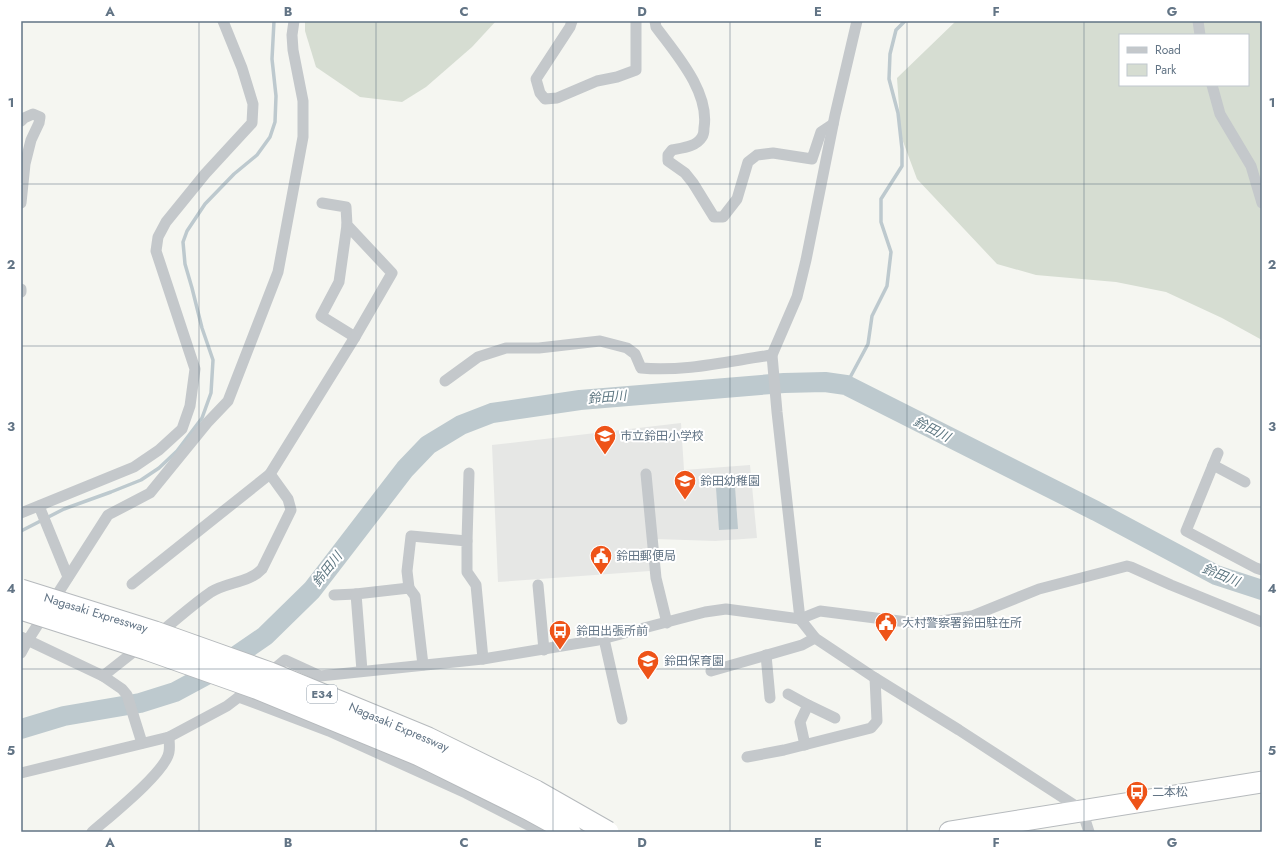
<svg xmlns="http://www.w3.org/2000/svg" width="1283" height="853" font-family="Jost,'Noto Sans JP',sans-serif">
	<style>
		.built { fill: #e6e7e5 }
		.green { fill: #d6ddd2; fill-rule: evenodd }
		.water { fill: #bdc9ce }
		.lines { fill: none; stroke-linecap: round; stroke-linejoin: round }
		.stream { stroke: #bdc9ce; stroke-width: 3.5 }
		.river { stroke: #bdc9ce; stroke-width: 20 }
		.highway-casing { stroke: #b6babd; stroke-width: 23 }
		.street { stroke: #c4c8cb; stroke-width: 11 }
		.highway { stroke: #fff; stroke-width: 21 }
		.highway-bridge-casing { stroke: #b6babd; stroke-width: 23; stroke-linecap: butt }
		.highway-bridge { stroke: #fff; stroke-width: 21 }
		.grid { fill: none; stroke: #627485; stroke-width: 1; stroke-opacity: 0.55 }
		.labels { text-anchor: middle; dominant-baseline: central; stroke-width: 4; stroke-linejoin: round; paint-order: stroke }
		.shield { fill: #fff; stroke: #919eaa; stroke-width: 1 }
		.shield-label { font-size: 11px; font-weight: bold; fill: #627485 }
		.poi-label { font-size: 12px; fill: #627485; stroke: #fff; text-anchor: start }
		.street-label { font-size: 12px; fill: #627485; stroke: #fff }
		.water-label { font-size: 13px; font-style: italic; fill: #5e7782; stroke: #fff }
		.neatline { fill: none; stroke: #627485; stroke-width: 1.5 }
		.grid-label { font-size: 13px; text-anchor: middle; font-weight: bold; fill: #627485 }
	</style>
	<rect width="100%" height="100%" fill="#f5f6f1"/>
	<polygon class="built" points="681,423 684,470 750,465 757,538 715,541 656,539 648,537 650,571 498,582 492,445"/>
	<g class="green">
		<polygon points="305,21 496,21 472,47 426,87 402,102 360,97 316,67 305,31"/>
		<path d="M956 21H1262V340L1222 318 1166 292 1116 282 1036 275 997 264 917 179 901 136 897 78ZM1120 35H1248V85H1120Z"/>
	</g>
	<polygon class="water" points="735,487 738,529 719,530 716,488"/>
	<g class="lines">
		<g class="stream">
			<polyline points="846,385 868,344 872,316 887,286 891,252 881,222 881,199 902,166 902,149 898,113 889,79 890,54 896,30 905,21"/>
			<polyline points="21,531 64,509 111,492 141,480 159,468 177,451 202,418 211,393 213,360 202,328 192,288 185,264 183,242 187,231 205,204 234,174 257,155 270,137 275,122 276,96 272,59 274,21"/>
		</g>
		<polyline class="river" points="21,729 64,716 140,703 175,692 214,671 265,636 312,590 405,469 428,445 461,425 492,413 580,400 784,383 825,382 846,385 1096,511 1216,575 1262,590"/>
		<g class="highway-casing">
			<polyline id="highway" points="950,832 1262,782"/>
		</g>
		<g class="street">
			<polyline points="572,21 570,27 536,79 540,93 545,99 557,98 597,81 617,77 636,70 636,21"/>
			<path d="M655 21 656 27C676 54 710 92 704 128 704 130 704 134 702 137 696 147 682 148 672 150L668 155V161L685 173 693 183 714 217H723L737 199 748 162 757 155 773 153 812 159 821 132 833 124"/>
			<polyline points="857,21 835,115 806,260 797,297 772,355 777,412 800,619 815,638 875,678 959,730 1082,810 1089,832"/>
			<polyline points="1198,21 1200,35"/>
			<polyline points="1212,85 1220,114 1251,166 1262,203"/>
			<polyline points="21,121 24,118 33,114 40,117 39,123 31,140 25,164 21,203"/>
			<polyline points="347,225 339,282 321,316 355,337"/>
			<polyline points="21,289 21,292"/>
			<path d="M445 381 478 357 506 348H539L600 341 627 348 635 354 641 368C685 372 729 361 772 355"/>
			<polyline points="1218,453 1186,531 1256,568 1262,570"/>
			<polyline points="1213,465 1245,482"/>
			<polyline points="646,474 656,578 667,623"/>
			<polyline points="39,506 68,577"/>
			<polyline points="21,513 134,467 159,450 182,429 190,406 195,369 156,251 158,237 166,222 205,174 252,123 253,104 242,68 223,21"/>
			<polyline points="467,541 469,473"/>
			<polyline points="132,584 270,474 355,337 392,273 347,225 346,207 322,203"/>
			<polyline points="538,585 544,650"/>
			<polyline points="409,588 407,571 411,536 467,541 467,572 476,585 483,659"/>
			<polyline points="334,595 356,594"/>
			<path d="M157 635C175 621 192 605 211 592 227 582 249 583 262 569L291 510 288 499 270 474"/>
			<polyline points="21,637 103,676 122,689 127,695 142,743"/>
			<polyline points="604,639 622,719"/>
			<polyline points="21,653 28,640 108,515 150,493 207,423 228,401 278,272 303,137 303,101 293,50 292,35 294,21"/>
			<polyline points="766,655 770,698"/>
			<polyline points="362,671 356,594 409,588 415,596 423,665"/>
			<polyline points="711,671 802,645 815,638"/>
			<polyline points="267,675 285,660 320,676 483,659 598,640 705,612 726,609 800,619 820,611 923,624 972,616 1039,589 1127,566 1131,567 1171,585 1262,622"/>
			<polyline points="103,676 141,646"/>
			<polyline points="788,694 808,705"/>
			<polyline points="239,697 329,731 466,793 542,832"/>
			<polyline points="805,745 800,722 808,705 835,718"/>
			<polyline points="747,757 784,750 871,728 877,721 875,678"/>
			<polyline points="21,773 169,737 227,706 253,686"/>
			<path d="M92 832C109 817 166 772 169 752 170 747 169 742 169 737"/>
		</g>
		<use href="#highway" class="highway"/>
		<g class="highway-bridge-casing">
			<g id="highway-bridge">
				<polyline points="21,590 155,632 270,673 428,738 536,791 608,832"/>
				<polyline points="21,609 146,649 256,688 419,755 528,809 570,832"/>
			</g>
		</g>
		<use href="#highway-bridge" class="highway-bridge"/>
	</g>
	<path class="grid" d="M199 21V832M376 21V832M553 21V832M730 21V832M907 21V832M1084 21V832M21 184H1262M21 346H1262M21 507H1262M21 669H1262"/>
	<defs>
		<g id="school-pin" transform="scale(1.15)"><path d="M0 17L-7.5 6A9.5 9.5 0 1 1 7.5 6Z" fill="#ee5318" stroke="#fff"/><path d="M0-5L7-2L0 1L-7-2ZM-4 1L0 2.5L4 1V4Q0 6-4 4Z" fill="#fff"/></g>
		<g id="civic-pin" transform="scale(1.15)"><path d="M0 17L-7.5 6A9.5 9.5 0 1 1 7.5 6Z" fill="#ee5318" stroke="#fff"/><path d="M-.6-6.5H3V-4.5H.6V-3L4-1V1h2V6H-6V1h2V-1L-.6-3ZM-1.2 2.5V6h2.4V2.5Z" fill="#fff"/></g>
		<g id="bus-pin" transform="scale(1.15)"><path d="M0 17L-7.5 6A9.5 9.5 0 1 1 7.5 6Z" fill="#ee5318" stroke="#fff"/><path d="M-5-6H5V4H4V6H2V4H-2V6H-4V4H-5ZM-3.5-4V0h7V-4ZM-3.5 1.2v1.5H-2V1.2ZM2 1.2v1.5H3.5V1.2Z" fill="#fff"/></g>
	</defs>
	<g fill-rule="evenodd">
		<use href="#school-pin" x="605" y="436"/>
		<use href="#school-pin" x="685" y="481"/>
		<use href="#civic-pin" x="601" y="556"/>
		<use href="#civic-pin" x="886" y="623"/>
		<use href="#bus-pin" x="560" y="631"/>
		<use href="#school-pin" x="648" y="661"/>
		<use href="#bus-pin" x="1137" y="792"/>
	</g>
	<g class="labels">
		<rect class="shield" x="307" y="685" width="30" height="18" rx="3"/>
		<g class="shield-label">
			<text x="322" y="694">E34</text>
		</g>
		<g class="poi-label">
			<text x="620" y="436">市立鈴田小学校</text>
			<text x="700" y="481">鈴田幼稚園</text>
			<text x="616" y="556">鈴田郵便局</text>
			<text x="902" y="623">大村警察署鈴田駐在所</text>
			<text x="576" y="631">鈴田出張所前</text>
			<text x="664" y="661">鈴田保育園</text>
			<text x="1152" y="792">二本松</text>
		</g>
		<g class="street-label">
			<text transform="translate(96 613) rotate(17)">Nagasaki Expressway</text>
			<text transform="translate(399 727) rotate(23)">Nagasaki Expressway</text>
		</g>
		<g class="water-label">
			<text transform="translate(607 397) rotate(-5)">鈴田川</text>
			<text transform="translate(932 429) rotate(27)">鈴田川</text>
			<text transform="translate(327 569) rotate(-52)">鈴田川</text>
			<text transform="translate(1221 575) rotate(22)">鈴田川</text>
		</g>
	</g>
	<rect width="1283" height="853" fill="none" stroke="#ffffff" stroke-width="44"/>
	<rect x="1119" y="34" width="130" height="52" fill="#ffffff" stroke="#c0c7ce"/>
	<rect x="1127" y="47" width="20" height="6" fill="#c4c8cb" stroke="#c0c7ce"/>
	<text x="1155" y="54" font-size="12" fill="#627485">Road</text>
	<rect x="1127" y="64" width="20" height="12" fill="#d6ddd2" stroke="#c0c7ce"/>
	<text x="1155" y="74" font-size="12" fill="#627485">Park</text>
	<rect x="22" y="22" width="1239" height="809" class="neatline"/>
	<g class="grid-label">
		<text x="110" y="16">A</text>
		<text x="288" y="16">B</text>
		<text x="464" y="16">C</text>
		<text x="642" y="16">D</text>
		<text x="818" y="16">E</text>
		<text x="996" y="16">F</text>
		<text x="1172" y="16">G</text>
		<text x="11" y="107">1</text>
		<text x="1272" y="107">1</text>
		<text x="11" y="269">2</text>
		<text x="1272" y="269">2</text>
		<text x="11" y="431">3</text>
		<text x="1272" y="431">3</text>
		<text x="11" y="593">4</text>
		<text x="1272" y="593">4</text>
		<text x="11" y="755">5</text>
		<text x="1272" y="755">5</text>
		<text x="110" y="847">A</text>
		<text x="288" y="847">B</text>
		<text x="464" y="847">C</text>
		<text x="642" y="847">D</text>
		<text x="818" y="847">E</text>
		<text x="996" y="847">F</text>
		<text x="1172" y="847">G</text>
	</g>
</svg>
